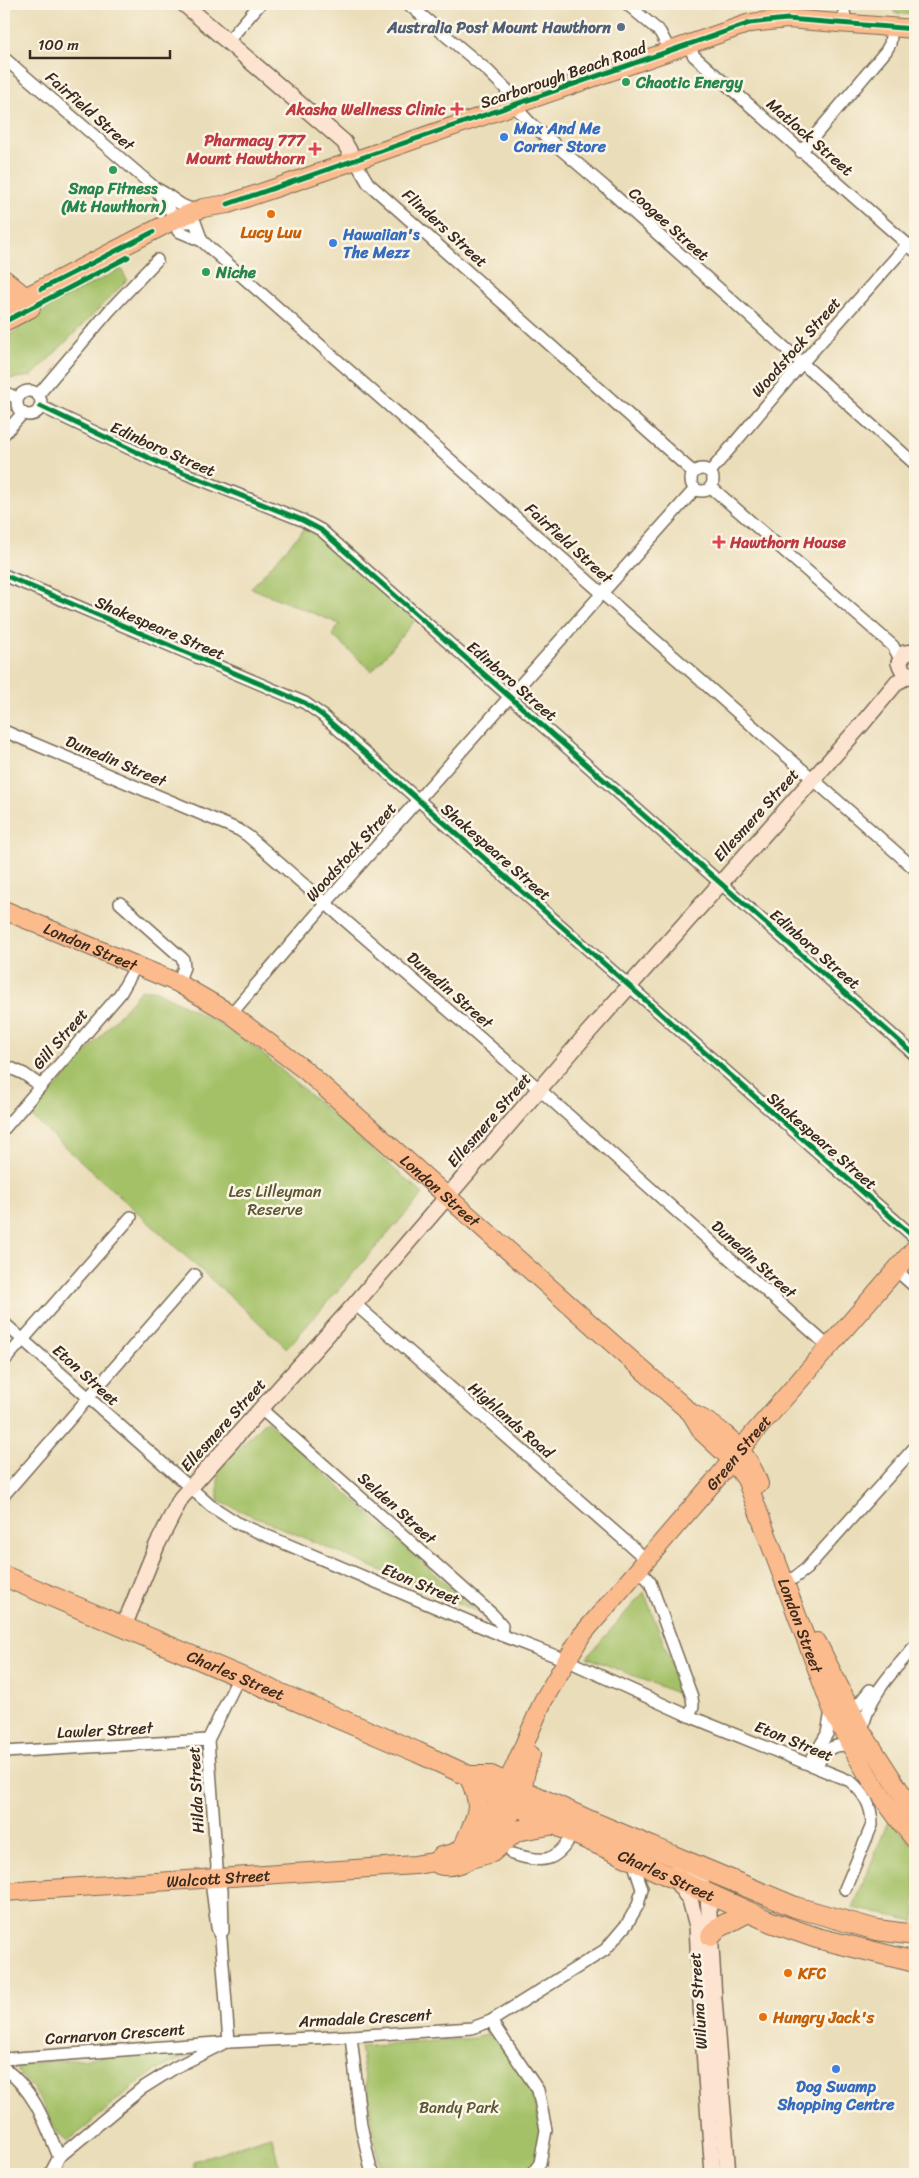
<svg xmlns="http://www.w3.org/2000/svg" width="919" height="2178" font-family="Sriracha,sans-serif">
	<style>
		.green { fill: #a4c168; stroke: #707643 }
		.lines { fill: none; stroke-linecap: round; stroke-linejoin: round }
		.street-casing { stroke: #786954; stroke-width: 14 }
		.secondary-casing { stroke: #786954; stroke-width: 18 }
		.primary-casing { stroke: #786954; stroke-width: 20 }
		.highway-casing { stroke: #786954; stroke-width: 22 }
		.street { stroke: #fff; stroke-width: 11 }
		.secondary { stroke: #fde4d1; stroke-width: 15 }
		.primary { stroke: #fbbb8d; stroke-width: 18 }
		.highway { stroke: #fbbb8d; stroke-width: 20 }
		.cycleway-casing { stroke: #fcf5e5; stroke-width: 8 }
		.cycleway { stroke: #00873e; stroke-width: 5 }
		.service-dot { fill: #5c6f8a; stroke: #fcf5e5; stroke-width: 2 }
		.leisure-dot { fill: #2e9e5b; stroke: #fcf5e5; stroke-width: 2 }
		.health-dot { fill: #e0444e; stroke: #fcf5e5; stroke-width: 2 }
		.shop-dot { fill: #3f7fe0; stroke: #fcf5e5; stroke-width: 2 }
		.food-dot { fill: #e8710a; stroke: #fcf5e5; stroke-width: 2 }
		.labels { text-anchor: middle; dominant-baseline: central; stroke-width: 5; stroke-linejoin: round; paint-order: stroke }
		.service-label { font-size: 16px; font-weight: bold; fill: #4e5e75; stroke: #fcf5e5; text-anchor: end }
		.street-label { font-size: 16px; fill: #3b2a1e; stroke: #fcf5e5 }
		.leisure-label { font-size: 16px; font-weight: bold; fill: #27864d; stroke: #fcf5e5; text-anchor: start }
		.health-label { font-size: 16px; font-weight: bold; fill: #be3a42; stroke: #fcf5e5; text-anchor: end }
		.shop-label { font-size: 16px; font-weight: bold; fill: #366cbe; stroke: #fcf5e5; text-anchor: start }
		.food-label { font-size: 16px; font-weight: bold; fill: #c56008; stroke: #fcf5e5; text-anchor: start }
		.park-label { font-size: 16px; fill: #5a5734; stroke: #fcf5e5 }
	</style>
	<rect width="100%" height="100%" fill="#fcf5e5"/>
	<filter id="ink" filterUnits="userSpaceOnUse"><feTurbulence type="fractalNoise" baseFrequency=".02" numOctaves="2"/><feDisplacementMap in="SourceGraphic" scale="10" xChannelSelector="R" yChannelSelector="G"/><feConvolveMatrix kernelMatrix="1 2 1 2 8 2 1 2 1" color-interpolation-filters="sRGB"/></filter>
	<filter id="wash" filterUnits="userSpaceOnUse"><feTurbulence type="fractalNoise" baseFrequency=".0096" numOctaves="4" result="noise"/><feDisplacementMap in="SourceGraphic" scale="20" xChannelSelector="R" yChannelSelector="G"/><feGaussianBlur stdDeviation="1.12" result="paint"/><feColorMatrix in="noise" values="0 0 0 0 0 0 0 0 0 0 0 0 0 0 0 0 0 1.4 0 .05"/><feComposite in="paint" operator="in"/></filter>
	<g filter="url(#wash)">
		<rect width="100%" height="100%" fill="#eaddb9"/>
		<g class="green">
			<polygon points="902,4 915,4 915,15 894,13 895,9 898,8"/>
			<polygon points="121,269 127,280 32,376 9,379 4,377 4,339 59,301"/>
			<polygon points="306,527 315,531 416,619 372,671 332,635 340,624 251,588"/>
			<polygon points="141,990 155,990 216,1022 256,1048 423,1194 287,1348 31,1116"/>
			<polygon points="266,1420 476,1611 218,1501 218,1470"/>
			<polygon points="644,1592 684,1696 587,1657"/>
			<polygon points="889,1819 915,1848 915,1921 853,1908"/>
			<polygon points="493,2033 531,2089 541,2129 537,2159 526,2174 385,2174 379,2164 360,2047 474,2038"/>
			<path d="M195 2049 196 2053C178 2060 161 2067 145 2078 117 2097 95 2123 67 2141L57 2134 44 2106 32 2087 21 2077 17 2068 21 2064Z"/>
			<polygon points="270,2136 272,2137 281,2174 202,2174 193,2167 194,2161"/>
		</g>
	</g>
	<g filter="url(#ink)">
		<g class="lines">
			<g class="street-casing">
				<g id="street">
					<polyline points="408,4 488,71 514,97 519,111 530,123 605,187 915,464"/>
					<polyline points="627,4 660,32 670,51"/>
					<polyline points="843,4 846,24"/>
					<polyline points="228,41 260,4"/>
					<polyline points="688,45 694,56 915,251"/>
					<path d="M4 58 155 188C170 194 181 209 197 210"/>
					<polyline points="801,152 886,51 890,44 892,28"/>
					<polyline points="355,161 368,183 693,472"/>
					<polyline points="155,188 176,219 186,222 195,222 202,241"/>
					<polyline points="178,231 202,241 915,869"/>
					<circle cx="29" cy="403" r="12"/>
					<polyline points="4,392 17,398"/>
					<polyline points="38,395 109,311 157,260"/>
					<polyline points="40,406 164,465 302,520 321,530 915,1055"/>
					<polyline points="4,434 23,413"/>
					<circle cx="702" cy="480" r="11"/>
					<polyline points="710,472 802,363 908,244"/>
					<polyline points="711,487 893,646 900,659"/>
					<polyline points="4,575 305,703 322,715 915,1238"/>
					<polyline points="4,731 239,830 248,836 539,1089 829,1347"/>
					<polyline points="120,903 183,959 184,967 178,983"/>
					<polyline points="231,1014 326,903 695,489"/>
					<polyline points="4,1065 24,1074 41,1086"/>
					<polyline points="4,1129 120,994 136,966"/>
					<polyline points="896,1270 915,1287"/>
					<polyline points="355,1304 647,1560"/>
					<path d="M4 1323 211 1506 239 1524 501 1635 566 1660 689 1716 850 1781C864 1793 872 1805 872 1825L845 1889"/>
					<polyline points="4,1361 131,1217"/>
					<polyline points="261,1409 492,1614 502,1625 501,1635"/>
					<polyline points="4,1495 195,1275"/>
					<polyline points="639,1569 650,1582 692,1697 693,1706 689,1716"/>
					<polyline points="785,1581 794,1578 806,1569 915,1447"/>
					<polyline points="852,1719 857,1706 870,1690"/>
					<path d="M862 1732C867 1697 893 1671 915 1646"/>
					<polyline points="4,1752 208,1740"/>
					<polyline points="809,1764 827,1734 831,1711"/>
					<path d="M817 1767C824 1750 832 1743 851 1746"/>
					<path d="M512 1854C543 1863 556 1864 573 1833"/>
					<polyline points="215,1877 222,1890 223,1931"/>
					<polyline points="491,2021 538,2090 546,2130 540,2163 532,2174"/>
					<polyline points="351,2036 361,2125 371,2170 375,2174"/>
					<polyline points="229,2042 221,1939 217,1927 212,1889 217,1867 208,1740 239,1677"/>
					<polyline points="4,2059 229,2042 351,2036 472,2028 491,2021 605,1950 627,1924 638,1905 642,1889 633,1861"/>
					<path d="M4 2068C36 2093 44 2121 59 2157"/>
					<polyline points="50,2174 59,2157 141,2089 176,2067 222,2044"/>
				</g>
			</g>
			<g class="secondary-casing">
				<g id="secondary">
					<polyline points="184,4 344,142 355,161"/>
					<polyline points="915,652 905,653 899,663 904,673 915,675"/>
					<polyline points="124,1626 157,1545 181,1498 355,1304 585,1036 862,724 897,682 910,675"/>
					<path d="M677 1862C690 1871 700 1881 708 1895L714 1999 728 2174"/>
					<polyline points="676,1881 690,1900 697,1926 702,2022 713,2174"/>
				</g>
			</g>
			<g class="primary-casing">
				<g id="primary">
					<polyline points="4,279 26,297 31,307"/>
					<polyline points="4,308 176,219 203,208 228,204 293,182 750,23 787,19 915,29"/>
					<polyline points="4,322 31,308"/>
					<path id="s1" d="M4 910 178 983 231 1014 306 1071 691 1413 703 1433 731 1459 746 1479 832 1709C854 1755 882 1801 915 1840"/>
					<path d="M691 1413C722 1427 748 1451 759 1484"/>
					<polyline points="817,1642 862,1732 915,1814"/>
					<path d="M439 1865C475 1875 514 1818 522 1789 525 1777 526 1767 531 1755"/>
					<path id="s2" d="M4 1892 415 1865 434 1862 441 1856 454 1853 474 1839 481 1831 493 1812 515 1766 543 1701 581 1636 718 1477 753 1434 915 1248"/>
				</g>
			</g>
			<g class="highway-casing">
				<g id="highway">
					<path id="s3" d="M4 1576 417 1752 469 1776 485 1790 573 1833 771 1922 817 1938 915 1962"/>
					<polyline points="469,1776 491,1776 597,1824 795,1907 877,1930 915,1935"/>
					<path d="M464 1847C476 1816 485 1810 470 1778"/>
					<polyline points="474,1857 492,1852 516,1831 555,1824"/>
					<polyline points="711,1936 718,1928 748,1912"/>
				</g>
			</g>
			<use href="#street" class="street"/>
			<use href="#secondary" class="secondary"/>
			<use href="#primary" class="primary"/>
			<use href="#highway" class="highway"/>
			<g class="cycleway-casing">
				<g id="cycleway">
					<polyline points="228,204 750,23 787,19 915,29"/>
					<polyline points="41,289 153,232"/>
					<polyline points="4,322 128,257"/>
					<polyline points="40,406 164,465 302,520 321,530 915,1055"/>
					<polyline points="4,575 305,703 322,715 915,1238"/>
				</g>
			</g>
			<use href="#cycleway" class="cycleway"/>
		</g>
	</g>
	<circle class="service-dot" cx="621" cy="27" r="5"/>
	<g class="leisure-dot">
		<circle cx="626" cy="82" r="5"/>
		<circle cx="113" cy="170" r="5"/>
		<circle cx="206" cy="272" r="5"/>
	</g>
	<g class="health-dot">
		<path d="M454.5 101.5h5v5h5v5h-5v5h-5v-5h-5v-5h5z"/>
		<path d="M312.5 141.5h5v5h5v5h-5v5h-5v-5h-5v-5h5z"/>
		<path d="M716.5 534.5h5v5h5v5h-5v5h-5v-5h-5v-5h5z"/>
	</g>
	<g class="shop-dot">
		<circle cx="504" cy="137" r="5"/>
		<circle cx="333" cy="243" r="5"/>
		<circle cx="836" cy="2069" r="5"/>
	</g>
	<g class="food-dot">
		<circle cx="271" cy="214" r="5"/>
		<circle cx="788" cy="1973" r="5"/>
		<circle cx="763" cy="2017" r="5"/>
	</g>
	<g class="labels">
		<g class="service-label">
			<text x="611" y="27">Australia Post Mount Hawthorn</text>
		</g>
		<g class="street-label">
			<text transform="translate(563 75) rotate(-19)">Scarborough Beach Road</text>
			<text transform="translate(90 111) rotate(41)">Fairfield Street</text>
			<text transform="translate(810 137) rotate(41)">Matlock Street</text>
			<text transform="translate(669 224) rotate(42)">Coogee Street</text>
			<text transform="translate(445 228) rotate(42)">Flinders Street</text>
			<text transform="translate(796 347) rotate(-49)">Woodstock Street</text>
			<text transform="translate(163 449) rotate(24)">Edinboro Street</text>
			<text transform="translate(569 543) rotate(42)">Fairfield Street</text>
			<text transform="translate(160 628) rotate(23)">Shakespeare Street</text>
			<text transform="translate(512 681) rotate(41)">Edinboro Street</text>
			<text transform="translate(116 761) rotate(23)">Dunedin Street</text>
			<text transform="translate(756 815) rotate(-48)">Ellesmere Street</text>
			<text transform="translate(351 852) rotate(-48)">Woodstock Street</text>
			<text transform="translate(496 852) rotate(41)">Shakespeare Street</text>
			<text stroke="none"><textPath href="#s1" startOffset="94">London Street</textPath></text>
			<text transform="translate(815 949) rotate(41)">Edinboro Street</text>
			<text transform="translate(450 990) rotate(41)">Dunedin Street</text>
			<text transform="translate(60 1039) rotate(-49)">Gill Street</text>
			<text transform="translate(489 1120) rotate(-49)">Ellesmere Street</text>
			<text transform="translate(822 1141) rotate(41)">Shakespeare Street</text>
			<text stroke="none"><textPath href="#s1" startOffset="524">London Street</textPath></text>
			<text transform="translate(754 1259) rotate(42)">Dunedin Street</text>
			<text transform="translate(86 1375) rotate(42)">Eton Street</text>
			<text transform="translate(511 1420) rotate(41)">Highlands Road</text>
			<text transform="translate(223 1425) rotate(-48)">Ellesmere Street</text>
			<text stroke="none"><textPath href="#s2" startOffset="950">Green Street</textPath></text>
			<text transform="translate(397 1508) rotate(42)">Selden Street</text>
			<text transform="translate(421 1584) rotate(23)">Eton Street</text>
			<text stroke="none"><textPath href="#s1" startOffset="1102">London Street</textPath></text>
			<text stroke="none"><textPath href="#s3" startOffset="252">Charles Street</textPath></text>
			<text transform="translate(105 1730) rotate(-3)">Lawler Street</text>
			<text transform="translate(794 1741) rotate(22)">Eton Street</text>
			<text transform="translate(196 1790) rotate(-93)">Hilda Street</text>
			<text stroke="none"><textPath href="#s3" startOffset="728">Charles Street</textPath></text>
			<text stroke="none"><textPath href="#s2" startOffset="215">Walcott Street</textPath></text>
			<text transform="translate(698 2001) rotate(-94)">Wiluna Street</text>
			<text transform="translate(365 2018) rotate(-3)">Armadale Crescent</text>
			<text transform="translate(115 2034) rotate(-4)">Carnarvon Crescent</text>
		</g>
		<g class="leisure-label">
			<text x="636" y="82">Chaotic Energy</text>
			<text x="113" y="188" text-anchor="middle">Snap Fitness<tspan x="113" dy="18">(Mt Hawthorn)</tspan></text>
			<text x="216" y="272">Niche</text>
		</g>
		<g class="health-label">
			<text x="446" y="109">Akasha Wellness Clinic</text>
			<text x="305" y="140">Pharmacy 777<tspan x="305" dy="18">Mount Hawthorn</tspan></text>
			<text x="730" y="542" text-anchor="start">Hawthorn House</text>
		</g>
		<g class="shop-label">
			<text x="514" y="128">Max And Me<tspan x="514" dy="18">Corner Store</tspan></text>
			<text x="343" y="234">Hawaiian's<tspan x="343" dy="18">The Mezz</tspan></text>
			<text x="836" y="2086" text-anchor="middle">Dog Swamp<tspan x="836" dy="18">Shopping Centre</tspan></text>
		</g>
		<g class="food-label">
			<text x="271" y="232" text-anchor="middle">Lucy Luu</text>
			<text x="798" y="1973">KFC</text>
			<text x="773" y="2017">Hungry Jack's</text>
		</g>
		<g class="park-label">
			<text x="275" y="1191">Les Lilleyman<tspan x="275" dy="18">Reserve</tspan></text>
			<text x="459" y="2107">Bandy Park</text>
		</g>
	</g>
	<rect width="919" height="2178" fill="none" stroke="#fcf5e5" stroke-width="20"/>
	<path d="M30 50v8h140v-8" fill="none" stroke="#3b2a1e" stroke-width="2.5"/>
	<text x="38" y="50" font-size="15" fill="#3b2a1e" stroke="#fcf5e5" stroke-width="4" paint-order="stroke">100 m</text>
</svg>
